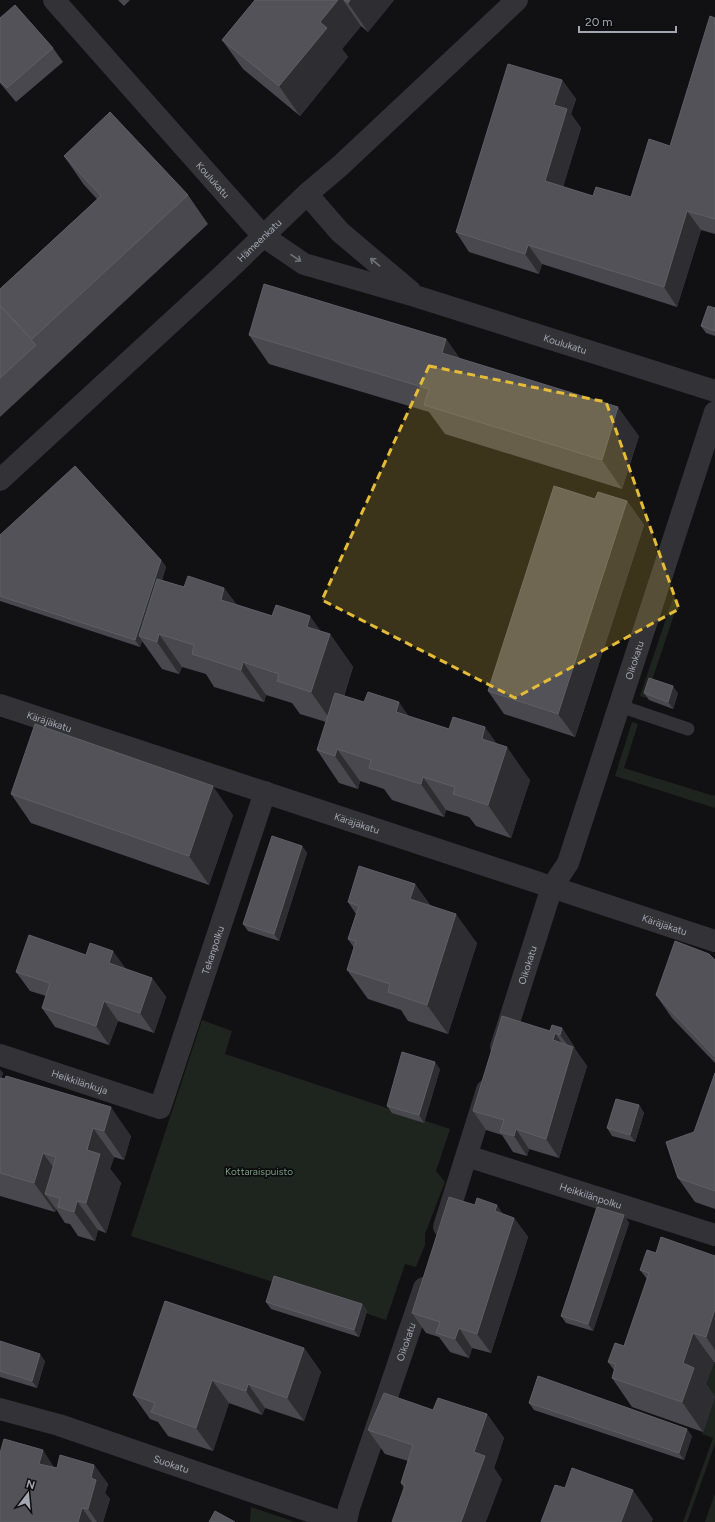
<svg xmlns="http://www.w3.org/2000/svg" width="715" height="1522" font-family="Figtree,sans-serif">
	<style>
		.green { fill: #1e251f }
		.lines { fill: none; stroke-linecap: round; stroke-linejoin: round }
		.service { stroke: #333337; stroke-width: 13 }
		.minor { stroke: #333337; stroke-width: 22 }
		.tertiary { stroke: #333337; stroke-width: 22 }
		.wall { fill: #48484e }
		.shaded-wall { fill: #2e2e32 }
		.building { fill: #525258; stroke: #5e6066 }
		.oneway { stroke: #71737b }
		.marked { fill: #e5bc37; fill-opacity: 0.2; stroke: #e5bc37; stroke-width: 3; stroke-dasharray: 8 5; stroke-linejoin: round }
		.labels { text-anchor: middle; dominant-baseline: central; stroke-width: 3.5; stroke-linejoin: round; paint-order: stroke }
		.street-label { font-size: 10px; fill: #a3a7b2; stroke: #0c0c0e }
		.park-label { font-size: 10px; fill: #7b9d81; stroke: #0c0c0e }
	</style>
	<rect width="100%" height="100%" fill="#111113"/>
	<g class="green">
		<polygon points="673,598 679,600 646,698 640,696"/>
		<polygon points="632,722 638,724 624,768 714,796 715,794 715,808 615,776"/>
		<polygon points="202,1020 232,1031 225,1054 450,1129 436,1171 445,1182 425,1234 425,1245 416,1267 405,1264 386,1320 273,1282 131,1236"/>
		<polygon points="714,1362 715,1362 715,1444 687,1522 683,1522 713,1438 702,1434 715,1397 703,1393"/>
		<polygon points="715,1493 715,1522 705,1522"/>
		<polygon points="251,1507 295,1522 250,1522"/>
	</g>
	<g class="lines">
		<polyline class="service" points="620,706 688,729"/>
		<g class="minor">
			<path id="s1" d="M54 0 263 236 304 264 415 296 715 391"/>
			<polyline points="307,194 340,232 410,291"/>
			<path id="s2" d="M0 705 715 941"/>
			<path id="s3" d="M501 1047 552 887 568 863 715 412"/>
			<path id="s4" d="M0 1055 160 1108 265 792"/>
			<path id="s5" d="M467 1156 715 1235"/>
			<polyline points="444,1227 487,1090"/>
			<path id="s6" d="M0 1409 59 1425 341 1522"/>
			<path id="s7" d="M346 1522 349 1508 424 1288"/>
		</g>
		<path class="tertiary" id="s8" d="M0 480 226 272 307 194 340 166 517 0"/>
	</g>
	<g class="wall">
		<polygon points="118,0 130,0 124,6"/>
		<polygon points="255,0 394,0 368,32 361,26 342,49 348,57 300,116 243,69 222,40"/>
		<polygon points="0,18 53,48 63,62 16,102 0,83"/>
		<polygon points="715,18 715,234 701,230 677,307 542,264 539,274 469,252 456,232 562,80 576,99 571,114 581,128 563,187 593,196 631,197 670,146"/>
		<polygon points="64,156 188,195 208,224 0,417 0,289 97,199 84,185"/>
		<polygon points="715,308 715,336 706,333 701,326"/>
		<polygon points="249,335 446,339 460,359 639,436 622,489 445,434 429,412 269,364"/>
		<polygon points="595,499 627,501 644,525 575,737 504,714 488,691"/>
		<polygon points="0,535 161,560 166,567 162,580 184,587 224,588 236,604 330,634 353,667 344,696 497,744 530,780 511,838 476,826 469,817 446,810 444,817 392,800 384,789 360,781 358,789 339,783 317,750 326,722 300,714 292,703 266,695 264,702 214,687 206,674 182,667 179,674 162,669 142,641 140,647 0,601"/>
		<polygon points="644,693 678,693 673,709 649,700"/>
		<polygon points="11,794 233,815 209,885 31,823"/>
		<polygon points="302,846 307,853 279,941 248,931 243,924"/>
		<polygon points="415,884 430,905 477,943 448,1034 408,1021 401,1010 368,999 347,970 354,948 348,939 356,914 348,902"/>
		<polygon points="86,955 152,978 166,997 154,1033 118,1021 109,1045 55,1027 42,1008 46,996 30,991 16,972"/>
		<polygon points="715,960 715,1063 672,1018 656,995"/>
		<polygon points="562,1028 575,1048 575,1049 587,1066 559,1158 529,1149 527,1156 513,1152 502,1135 486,1130 473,1111 550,1031"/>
		<polygon points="440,1069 424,1123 392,1113 387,1106"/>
		<polygon points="0,1070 3,1073 1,1078 131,1136 124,1160 114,1157 110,1169 121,1183 106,1233 98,1230 95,1241 78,1236 70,1224 65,1223 56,1209 55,1212 0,1196"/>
		<polygon points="715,1073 715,1209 695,1202 678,1178"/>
		<polygon points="639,1105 644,1113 635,1142 612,1136 607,1128"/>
		<polygon points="504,1214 514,1218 528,1237 491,1353 472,1348 469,1358 450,1352 439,1337 426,1333 412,1313"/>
		<polygon points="624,1215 629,1223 593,1331 566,1323 561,1316"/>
		<polygon points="656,1253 715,1256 715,1362 714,1362 706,1384 715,1397 703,1432 632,1407 612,1378 614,1370 608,1362 624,1346 647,1279 640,1270"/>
		<polygon points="266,1302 362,1304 367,1311 359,1337 271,1309"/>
		<polygon points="0,1341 45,1361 37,1388 0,1377"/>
		<polygon points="304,1348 321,1372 304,1421 265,1408 262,1415 229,1403 213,1451 168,1436 158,1422 150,1419 133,1395"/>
		<polygon points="529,1403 692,1436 684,1460 534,1410"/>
		<polygon points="433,1410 487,1414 504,1438 494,1468 502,1480 404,1488 401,1483 408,1461 385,1454 368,1430"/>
		<polygon points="94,1465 108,1484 105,1493 110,1499 103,1522 0,1522 55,1468 57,1468"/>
	</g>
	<g class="shaded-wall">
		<polygon points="338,0 343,0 361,26 342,49 348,57 300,116 279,86 320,22"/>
		<polygon points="350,0 394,0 368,32 348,3"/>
		<polygon points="562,80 576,99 571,114 581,128 559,200 545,181 554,105"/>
		<polygon points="687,211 701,230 677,307 664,287"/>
		<polygon points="528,245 542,264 539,274 525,254"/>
		<polygon points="446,339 467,368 442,353"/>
		<polygon points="618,407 639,436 622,489 602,460"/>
		<polygon points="627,501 644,525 575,737 558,714"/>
		<polygon points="161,560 166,567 143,638 139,636 142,641 140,647 135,640"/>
		<polygon points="224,588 247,620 221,600"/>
		<polygon points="310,616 328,641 330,634 353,667 334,725 311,692 307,627"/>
		<polygon points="159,634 182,667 179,674 157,642"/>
		<polygon points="243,662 266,695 264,702 241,670"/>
		<polygon points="673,686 678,693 673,709 668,702"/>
		<polygon points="399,702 422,735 396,712"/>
		<polygon points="485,727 505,755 507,747 530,780 511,838 488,805 482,739"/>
		<polygon points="337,749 360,781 358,789 335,756"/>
		<polygon points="423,777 446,810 444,817 421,784"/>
		<polygon points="213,786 233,815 209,885 189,856"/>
		<polygon points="302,846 307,853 279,941 274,934"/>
		<polygon points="415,884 435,913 410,899"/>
		<polygon points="456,914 477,943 448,1034 427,1005"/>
		<polygon points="113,951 127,970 109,963"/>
		<polygon points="152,978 166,997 154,1033 140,1013"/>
		<polygon points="104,1001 118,1021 109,1045 96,1026"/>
		<polygon points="562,1028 575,1048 575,1049 587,1066 559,1158 546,1139 572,1051 560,1035"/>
		<polygon points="555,1033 568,1052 553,1040"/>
		<polygon points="435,1062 440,1069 424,1123 419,1115"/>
		<polygon points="0,1070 3,1073 0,1082"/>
		<polygon points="639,1105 644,1113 635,1142 630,1135"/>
		<polygon points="111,1107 131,1136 124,1160 104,1131"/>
		<polygon points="93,1128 114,1157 110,1169 121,1183 106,1233 86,1203 87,1150"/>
		<polygon points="516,1129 529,1149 527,1156 514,1136"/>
		<polygon points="43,1153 64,1182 45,1194 56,1209 55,1212 34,1183"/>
		<polygon points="77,1201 98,1230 95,1241 74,1212"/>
		<polygon points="497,1205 510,1224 495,1211"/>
		<polygon points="624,1215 629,1223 593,1331 588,1324"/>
		<polygon points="514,1218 528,1237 491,1353 477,1334"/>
		<polygon points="362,1304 367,1311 359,1337 354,1330"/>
		<polygon points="715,1309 715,1350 706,1337"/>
		<polygon points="459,1328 472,1348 469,1358 455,1339"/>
		<polygon points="693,1333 714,1362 706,1384 715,1397 703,1432 682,1402 683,1363"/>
		<polygon points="304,1348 321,1372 304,1421 287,1398"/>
		<polygon points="40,1354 45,1361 37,1388 32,1381"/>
		<polygon points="212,1380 229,1403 213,1451 196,1428"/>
		<polygon points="248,1384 265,1408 262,1415 246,1391"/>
		<polygon points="487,1414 504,1438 494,1468 502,1480 486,1522 461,1522 474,1452"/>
		<polygon points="687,1429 692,1436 684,1460 679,1453"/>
		<polygon points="43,1450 56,1470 39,1464"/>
		<polygon points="94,1465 108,1484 105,1493 110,1499 103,1522 97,1522 88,1509 91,1478"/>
		<polygon points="633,1490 653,1519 652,1522 621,1522"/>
		<polygon points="82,1508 92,1522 78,1522"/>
	</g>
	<g class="building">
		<polygon points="255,0 338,0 320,22 327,28 279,86 222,40"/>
		<polygon points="344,0 350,0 348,3"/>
		<polygon points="15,5 53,48 7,88 0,81 0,18"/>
		<polygon points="710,16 715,18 715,219 687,211 664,287 528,245 525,254 456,232 508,64 562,80 554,105 567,109 545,181 593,196 596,187 631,197 649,139 670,146"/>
		<polygon points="110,112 188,195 32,339 0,305 0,289 101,196 64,156"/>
		<polygon points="264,284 446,339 442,353 618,407 602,460 424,405 429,389 249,335"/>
		<polygon points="0,306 36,345 0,378"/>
		<polygon points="708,306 715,308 715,331 701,326"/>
		<polygon points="75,466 161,560 135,640 0,596 0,535"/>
		<polygon points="554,486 595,499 598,492 627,501 558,714 488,691"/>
		<polygon points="188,576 224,588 221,600 272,616 276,605 310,616 307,627 330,634 311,692 277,681 279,674 243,662 241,670 192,654 194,645 159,634 157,642 139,636 157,579 184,587"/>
		<polygon points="649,678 673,686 668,702 644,693"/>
		<polygon points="368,692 399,702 396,712 449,729 453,717 485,727 482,739 507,747 488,805 453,794 455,787 423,777 421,784 369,768 371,760 337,749 335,756 317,750 335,693 364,702"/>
		<polygon points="35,724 213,786 189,856 11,794"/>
		<polygon points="272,836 302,846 274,934 243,924"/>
		<polygon points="359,866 415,884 410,899 456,914 427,1005 388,992 390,984 347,970 356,941 348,939 359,906 348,902"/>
		<polygon points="29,935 86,955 90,943 113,951 109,963 152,978 140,1013 104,1001 96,1026 42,1008 50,983 16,972"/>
		<polygon points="675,941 709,954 715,960 715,1057 656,995"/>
		<polygon points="502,1016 550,1031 552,1025 562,1028 560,1035 555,1033 553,1040 573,1047 546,1139 516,1129 514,1136 500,1132 504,1120 473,1111"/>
		<polygon points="402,1052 435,1062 419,1115 387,1106"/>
		<polygon points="715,1073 715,1191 678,1178 666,1142 694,1132"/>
		<polygon points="6,1076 111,1107 104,1131 93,1128 87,1150 100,1154 86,1203 77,1201 74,1212 58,1207 60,1198 45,1194 56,1157 43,1153 34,1183 0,1173 0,1078 5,1079"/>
		<polygon points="616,1099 639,1105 630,1135 607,1128"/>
		<polygon points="449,1197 475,1205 477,1198 497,1205 495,1211 514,1218 477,1334 459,1328 455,1339 436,1333 440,1322 412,1313"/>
		<polygon points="597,1207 624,1215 588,1324 561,1316"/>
		<polygon points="661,1237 715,1256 715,1309 706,1337 693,1333 683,1363 694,1368 682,1402 612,1378 616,1364 608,1362 615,1343 624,1346 649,1273 640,1270 647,1250 656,1253"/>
		<polygon points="274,1276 362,1304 354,1330 266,1302"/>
		<polygon points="165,1301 304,1348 287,1398 248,1384 246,1391 212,1380 196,1428 151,1412 155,1403 133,1395"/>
		<polygon points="0,1341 40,1354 32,1381 0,1371"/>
		<polygon points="538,1376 687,1429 679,1453 529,1403"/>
		<polygon points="384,1393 433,1410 438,1398 487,1414 474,1452 485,1456 461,1522 392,1522 405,1485 401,1483 413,1445 368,1430"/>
		<polygon points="4,1439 43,1450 39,1464 57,1468 60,1455 94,1465 91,1478 96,1480 88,1509 82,1508 78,1522 0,1522 0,1453"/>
		<polygon points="572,1468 633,1490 621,1522 541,1522 555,1485 565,1488"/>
		<polygon points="215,1511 235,1522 209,1522"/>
	</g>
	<defs><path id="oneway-shaft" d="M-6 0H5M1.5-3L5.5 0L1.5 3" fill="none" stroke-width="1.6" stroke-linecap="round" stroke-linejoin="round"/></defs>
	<g class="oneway">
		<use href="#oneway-shaft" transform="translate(296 258) rotate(34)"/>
		<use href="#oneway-shaft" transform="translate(375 262) rotate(-140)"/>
	</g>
	<path class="marked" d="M429 366 606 402 679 609 515 698 322 600Z"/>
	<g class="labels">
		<g class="street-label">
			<text stroke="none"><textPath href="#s1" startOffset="240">Koulukatu</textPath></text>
			<text stroke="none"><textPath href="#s8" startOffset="353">Hämeenkatu</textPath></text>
			<text stroke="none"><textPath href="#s1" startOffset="638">Koulukatu</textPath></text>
			<text stroke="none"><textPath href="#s3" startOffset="410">Oikokatu</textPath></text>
			<text stroke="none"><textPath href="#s2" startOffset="52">Käräjäkatu</textPath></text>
			<text stroke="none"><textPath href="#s2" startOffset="376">Käräjäkatu</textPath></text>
			<text stroke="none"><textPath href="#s2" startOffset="700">Käräjäkatu</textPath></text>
			<text stroke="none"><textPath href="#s4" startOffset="335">Tekanpolku</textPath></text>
			<text stroke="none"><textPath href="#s3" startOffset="86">Oikokatu</textPath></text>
			<text stroke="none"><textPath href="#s4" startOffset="84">Heikkilänkuja</textPath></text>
			<text stroke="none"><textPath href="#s5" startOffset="130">Heikkilänpolku</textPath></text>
			<text stroke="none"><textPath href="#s7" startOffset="190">Oikokatu</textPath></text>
			<text stroke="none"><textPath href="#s6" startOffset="180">Suokatu</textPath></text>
		</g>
		<g class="park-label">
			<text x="259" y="1171">Kottaraispuisto</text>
		</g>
	</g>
	<g transform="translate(28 1494) rotate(16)" stroke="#0c0c0e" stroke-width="3" paint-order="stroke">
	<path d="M0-3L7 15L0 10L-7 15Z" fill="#a3a7b2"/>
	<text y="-6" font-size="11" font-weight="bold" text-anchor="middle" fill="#a3a7b2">N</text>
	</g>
	<path d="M579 26v6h97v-6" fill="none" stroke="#a3a7b2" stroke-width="2"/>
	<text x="585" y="26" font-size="12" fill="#a3a7b2" stroke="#0c0c0e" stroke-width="3" paint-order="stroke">20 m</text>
</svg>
